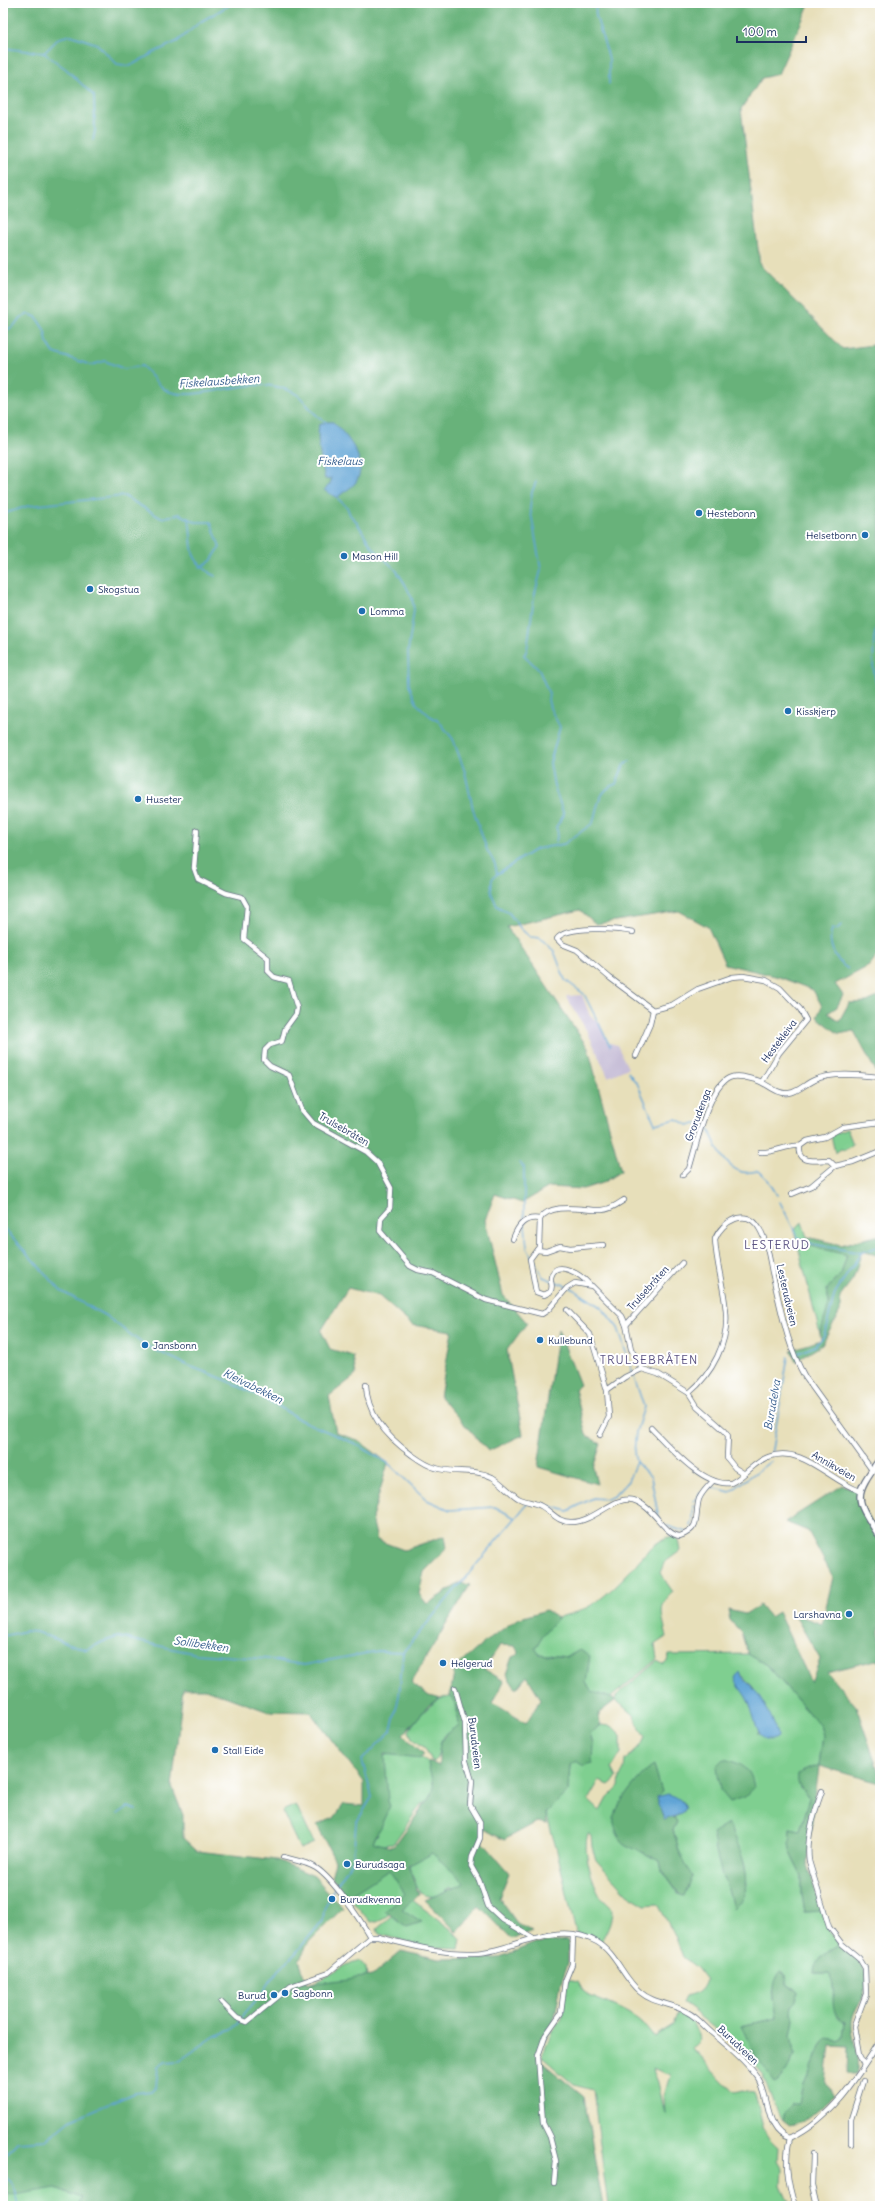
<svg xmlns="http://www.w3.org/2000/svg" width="883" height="2209" font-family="Delius,sans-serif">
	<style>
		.industrial { fill: #c8bfd8 }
		.green { fill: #7fcf90; stroke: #4d7f77; fill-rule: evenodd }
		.forest { fill: #67b27a; stroke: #41706c; fill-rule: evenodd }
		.water { fill: #60a4d5; stroke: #3e6a9a }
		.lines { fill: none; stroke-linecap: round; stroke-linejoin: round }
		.stream { stroke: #60a4d5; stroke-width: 1.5 }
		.minor-casing { stroke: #626d7e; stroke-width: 6 }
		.tertiary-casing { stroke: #626d7e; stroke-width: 8 }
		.minor { stroke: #fff; stroke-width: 4.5 }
		.tertiary { stroke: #fff; stroke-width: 5.5 }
		.poi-dot { fill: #1f6fb2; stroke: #fff; stroke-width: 1.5 }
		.labels { text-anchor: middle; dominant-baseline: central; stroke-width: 4; stroke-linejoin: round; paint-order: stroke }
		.poi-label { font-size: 10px; fill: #1b2f5e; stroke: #fff; text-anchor: start }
		.street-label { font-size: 10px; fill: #1b2f5e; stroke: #fff }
		.water-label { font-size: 11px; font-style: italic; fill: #375e8e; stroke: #fff }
		.quarter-label { font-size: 12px; letter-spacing: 1px; fill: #5c5483; stroke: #fff }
	</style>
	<rect width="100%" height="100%" fill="#fff"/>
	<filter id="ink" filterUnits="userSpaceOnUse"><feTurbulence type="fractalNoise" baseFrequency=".025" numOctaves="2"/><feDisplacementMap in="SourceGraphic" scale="8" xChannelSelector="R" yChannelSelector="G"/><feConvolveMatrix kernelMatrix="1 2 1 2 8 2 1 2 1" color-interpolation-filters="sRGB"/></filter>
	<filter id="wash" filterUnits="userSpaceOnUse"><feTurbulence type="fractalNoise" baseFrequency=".012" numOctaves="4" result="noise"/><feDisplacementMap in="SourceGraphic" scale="16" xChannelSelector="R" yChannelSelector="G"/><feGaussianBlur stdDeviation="0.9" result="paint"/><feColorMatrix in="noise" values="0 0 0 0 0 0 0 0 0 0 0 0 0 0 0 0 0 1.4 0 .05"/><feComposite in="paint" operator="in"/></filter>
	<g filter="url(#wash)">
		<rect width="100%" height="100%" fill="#e7dfba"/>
		<polygon class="industrial" points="582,995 590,1016 600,1023 607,1042 617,1045 628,1068 608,1077 588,1033 566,996"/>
		<g class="green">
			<polygon points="847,1129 853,1144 845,1150 841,1149 835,1153 831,1135"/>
			<polygon points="802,1222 807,1237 807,1245 847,1255 841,1274 827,1289 829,1304 820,1334 794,1230"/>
			<path d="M674 1536 678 1540 680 1551 664 1563 660 1573 673 1592C656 1607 663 1617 667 1637L655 1645 657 1659 609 1699 592 1691 586 1683 580 1650 567 1657 539 1654 535 1648C541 1638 549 1622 560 1617 568 1614 576 1613 584 1609 601 1601 618 1584 631 1570 643 1556 655 1539 674 1536Z"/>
			<path d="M748 1654 768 1666 820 1726 823 1735 819 1765 799 1788 810 1798 800 1831 790 1829 791 1855 802 1877V1894L805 1912 821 1911 829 1930 840 1944 821 1957 814 1973H828L832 1979 838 2018 845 2022 843 2038 838 2041 826 2039 822 2043 803 2085 799 2104 785 2111 783 2120C772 2107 770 2089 762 2075 745 2049 715 2030 692 2010L682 2003 685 1997C697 1994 702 1992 706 1980L697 1968 683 1957 676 1938 658 1904 645 1905 627 1894 596 1860 592 1847 591 1836 588 1834C582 1850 592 1882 601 1897 604 1902 612 1905 612 1911 612 1921 606 1933 601 1941L576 1933 557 1851 546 1813 568 1791 570 1765 593 1744 590 1734 600 1725 612 1726 621 1735V1753L612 1768 617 1778 609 1785 599 1781 588 1800 600 1811 607 1798 619 1786 620 1776 624 1770 625 1760 642 1744 645 1737 633 1715 616 1700V1696L657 1661 663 1664 667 1661 669 1655ZM739 1672 753 1687 765 1710 759 1734C755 1713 744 1694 739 1672ZM654 1766 662 1792 657 1797 682 1801 685 1808 681 1814 674 1817 677 1822 673 1830 679 1851 692 1876 679 1895 662 1871 660 1861 650 1855ZM732 1829 745 1866 747 1886 733 1908 727 1884ZM786 1974 787 1984 794 1988 791 2014 794 2019 791 2035 794 2054 775 2083 741 2026 777 2018 773 1991Z"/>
			<path d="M450 1696 455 1703 460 1723 458 1727 443 1736 437 1758 434 1762 432 1761 425 1748 412 1738 409 1731C416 1718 434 1698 450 1696Z"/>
			<polygon points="399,1753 419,1756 431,1764 437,1781 433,1795 417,1810 393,1844 372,1846 370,1845 378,1834 376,1830 380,1760 387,1755"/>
			<polygon points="296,1805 314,1843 300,1849 282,1811"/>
			<path d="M428 1850 471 1881 459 1890 451 1887C440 1895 433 1900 420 1893L409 1867Z"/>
			<path d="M391 1867 408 1892C401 1905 385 1922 370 1922L349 1896Z"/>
			<polygon points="411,1899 456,1933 461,1939 459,1949 431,1948 379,1934 377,1928"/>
			<path d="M360 1960 366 1967 367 1979 298 2008 308 1984C328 1980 340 1965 360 1960Z"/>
			<path d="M566 1980 578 1982 583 1991 590 1996C613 2006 640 2014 654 2037L673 2025 678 2012 692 2021 700 2040 692 2048 734 2093 742 2091 754 2093C763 2114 758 2132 778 2148L777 2160 782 2169 781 2185 791 2206H608L593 2090 574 2085 542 2057 552 2031 562 2019ZM652 2068 670 2075 664 2096 665 2114 658 2082Z"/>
			<polygon points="3,2146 56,2188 82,2198 79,2206 3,2206"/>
		</g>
		<g class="forest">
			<path d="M3 3H810L778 74 762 78 741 109 760 265 843 349 880 344V952L869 966 835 984 843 995 837 1007 828 1013 839 1021 849 1003 867 1002 877 997 880 1001V1073L876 1072 854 1031 839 1034 817 1017 822 1006 813 990 779 977 725 964 708 927 679 911 596 924 580 910 507 927 588 1048 621 1171 602 1183 583 1189 549 1187 522 1203 495 1194 485 1220 503 1295 527 1323 507 1350 523 1435 488 1451 440 1397 452 1331 412 1325 379 1296 348 1288 321 1331 330 1349 353 1356 356 1375 329 1396 336 1433 358 1440 388 1463 372 1518 377 1540 404 1550 445 1536 447 1548 424 1572 419 1594 427 1604 460 1583 470 1585 411 1682 429 1696 440 1699 429 1705 403 1735 424 1754 419 1758 385 1754 388 1801 390 1806 373 1842 390 1847 394 1846 428 1800 434 1788 428 1764 429 1761 439 1766C439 1742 438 1738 459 1725L457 1709 450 1696 455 1668 486 1641 517 1619 546 1610 558 1618 543 1635 535 1648 539 1654 567 1657 580 1650 590 1656 586 1683 592 1691 616 1700 599 1713 600 1725 590 1734 593 1744 592 1763 583 1766 576 1761 570 1765 568 1791 546 1813 547 1824 537 1822 504 1840 484 1829 483 1842 509 1873 499 1898 517 1923 532 1931 512 1939 479 1906 457 1932 425 1900 465 1883 432 1853 408 1866 419 1895 402 1909 422 1922 407 1927 385 1911 405 1894 389 1870 346 1898 331 1878 335 1861 317 1825 334 1818 344 1804 364 1806V1782L310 1712 266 1711 205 1689H183L172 1787 183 1815V1838L197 1851 277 1860 314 1876 343 1908 309 1942 299 1960 308 1984 372 1976 401 1951 439 1959 498 1958 535 1943 568 1940V1963L561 1983 555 2016 537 2058 584 2097 603 2206H79L81 2198 56 2188 14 2195 3 2192ZM322 454 355 483 340 495 330 484 333 477 325 479ZM500 1645 515 1646 519 1654 512 1657 506 1674 516 1689 527 1676 541 1699 526 1723 493 1703 504 1681 484 1669Z"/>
			<polygon points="880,1235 880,1256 862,1251 853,1279 840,1296 840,1311 822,1345 796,1361 791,1350 821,1340 820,1334 829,1304 827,1289 841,1274 847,1255 807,1245 807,1237 841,1245"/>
			<polygon points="558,1329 580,1385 575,1389 586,1435 601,1444 593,1468 597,1484 538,1467"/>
			<path d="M843 1485 860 1491V1503L880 1537V1662L876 1660 827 1672 856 1706 880 1776V1783L819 1766 807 1861 821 1911 805 1912 802 1894V1877L791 1855 789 1844 790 1829 800 1831 810 1798C802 1791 796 1786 798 1774L819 1765 823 1735 820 1726 768 1666 748 1654 741 1632 730 1620 728 1610 745 1614 760 1605 770 1617 778 1612 811 1682 820 1659 794 1614 822 1624 833 1577 808 1531 785 1522Z"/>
			<path d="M724 1759C742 1764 751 1767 754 1788L745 1797 730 1802 720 1790 717 1766Z"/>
			<path d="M654 1765 662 1792 657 1797 664 1819 674 1817 677 1822 673 1830 679 1851 692 1876 684 1896 680 1895 662 1871 660 1861C650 1855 628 1848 622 1841 617 1835 613 1826 614 1818 615 1806 643 1770 654 1765Z"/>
			<path d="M728 1824 732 1829C741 1854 759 1888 733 1909L727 1884 722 1876 712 1834Z"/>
			<path d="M840 1944C862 1963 874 1972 861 2001 858 2007 853 2015 852 2021 851 2039 861 2056 856 2074H847L848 2047 830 2046 826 2082 833 2096 802 2122 791 2126 783 2120 785 2111 792 2104H799L803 2085 822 2043 826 2039 838 2041 843 2038 845 2022C823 2009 841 1990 828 1973H814C814 1959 829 1951 840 1944Z"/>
			<path d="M781 1971 786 1974 787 1984 797 1991 796 2002 792 2006 791 2014 794 2019 791 2035 794 2054 787 2071 779 2081 775 2083 757 2059 741 2026 777 2018C775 2002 769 1985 781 1971Z"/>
		</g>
		<g class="water">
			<path d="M326 422H333C348 437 369 461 356 482 351 489 342 492 337 498L324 490 330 484 332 478 325 479C322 461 316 442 319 425Z"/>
			<path d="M739 1672C743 1679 749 1683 754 1689 762 1699 777 1724 777 1737L772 1740H765C754 1730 754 1710 746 1697 742 1690 737 1686 735 1678Z"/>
			<path d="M668 1794C677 1797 682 1799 685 1808L681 1814 664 1820 657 1797Z"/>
		</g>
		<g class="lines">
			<g class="stream">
				<polyline points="595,3 596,16 609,59 609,84"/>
				<polyline points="3,48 44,53 66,69 94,96 95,131 93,140"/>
				<polyline points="44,53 59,38 71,35 97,44 117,64 130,66 155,52 178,41 200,22 233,3"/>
				<path d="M3 331C17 328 17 318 29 314L36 317 45 331 47 342 54 353 91 365 105 361 124 369 142 366C150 373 157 385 166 390 188 403 244 380 272 386 280 387 294 391 300 397 309 406 314 416 326 422"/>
				<polyline points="536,482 532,492 530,507 541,570 534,597 527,650 524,655 539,670 549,694 548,700 550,708 560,727 550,763 554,786 564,815 556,827 558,833 555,845"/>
				<polyline points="337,498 347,507 350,515 356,521 372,547 396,570 405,584 412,598 414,610 408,651 409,685 417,704 430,716 438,720 453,739 465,772 473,809 487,850 495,864 497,874 492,879 491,892 497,906 509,913 521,929 530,937 540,938 554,951 565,980 584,994 610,1046"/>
				<path d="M3 514 28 506 124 496 161 518 180 514 189 519C194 548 185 558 215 576"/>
				<polyline points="190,519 195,522 211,522 220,547 211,561 200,567"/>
				<polyline points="880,610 874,638 873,666 880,704"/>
				<polyline points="880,830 880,834"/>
				<path d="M497 874 536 849 564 844 593 823C597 807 599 789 616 784L624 764 630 761"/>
				<path d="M841 925 837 929H832C827 943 835 961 848 969"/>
				<path d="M628 1072 638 1085 655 1124 676 1119 688 1125 696 1123 708 1127C715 1143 723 1167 742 1172 746 1173 753 1172 758 1171L768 1180 777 1195"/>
				<polyline points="519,1163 524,1167 524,1213 527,1248 543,1277 567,1286"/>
				<polyline points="780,1202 798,1238 813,1244 861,1253"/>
				<polyline points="3,1227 61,1291 106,1316 143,1344 189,1366 226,1380 275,1404 300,1420 356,1444 388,1463 427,1500 450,1510 495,1507 515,1518"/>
				<polyline points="796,1354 815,1346 824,1336 835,1293 861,1253 880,1246"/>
				<polyline points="771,1455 788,1357"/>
				<polyline points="636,1462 651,1477 658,1514 660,1519"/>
				<polyline points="712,1487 730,1492 771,1461"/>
				<polyline points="694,1501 700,1493"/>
				<polyline points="542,1504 568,1511 593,1498 606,1499 614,1496 628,1481 636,1462 634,1452 636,1432 644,1407 618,1328 602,1308 570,1287"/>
				<polyline points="667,1526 686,1532"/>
				<polyline points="691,1526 693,1520 693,1505"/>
				<polyline points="3,1636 26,1631 36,1632 87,1650 102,1642 118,1637 197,1654 268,1659 304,1665 378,1651 403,1652"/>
				<polyline points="118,1814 128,1807 137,1810"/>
				<polyline points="3,2158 17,2142 46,2140 70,2120 135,2093 151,2091 156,2086 158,2068 165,2062 179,2061 215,2036 231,2030 237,2024 244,2014 264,1991 278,1970 295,1954 323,1920 324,1909 332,1892 353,1860 356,1823 372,1797 362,1760 391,1731 399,1696 403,1652 528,1503"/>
				<polyline points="3,2175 13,2185 18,2206"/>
			</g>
		</g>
	</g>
	<g filter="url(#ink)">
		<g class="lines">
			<g class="minor-casing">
				<g id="minor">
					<polyline points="197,830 194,868 198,879 226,893 242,897 247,906 244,939 268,958 268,971 274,977 289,981 297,1008 296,1014 285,1029 282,1041 270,1045 265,1050 264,1060 270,1066 289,1075 302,1110 313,1123 366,1152 377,1162 391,1188 390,1208 381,1218 380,1231 410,1266 418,1270 433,1273 486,1300 542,1314 548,1310 567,1288 575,1283 592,1286 622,1316 626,1325 631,1349 642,1369 658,1374 689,1393 697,1406 725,1431 728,1436 727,1458 735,1468 743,1473"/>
					<path d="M633 932C619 929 565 925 557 939L562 944 577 950 610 978 653 1010 672 1005 698 989 732 977 743 976 766 980 780 988 800 1009 806 1020 779 1053 762 1082"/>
					<polyline points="636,1056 650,1024 653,1010"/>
					<path d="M760 1152C775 1153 789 1144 800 1146"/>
					<path d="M835 1166 829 1160C817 1160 797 1165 800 1146L807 1141 825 1137 843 1127 880 1122"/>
					<path d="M683 1175 689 1169C696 1147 708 1088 729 1078 737 1074 748 1078 756 1080 767 1083 777 1095 789 1093 798 1092 805 1084 814 1080 832 1072 860 1075 880 1077"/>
					<polyline points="792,1194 811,1186 835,1166 853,1162 880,1151"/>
					<path d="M513 1239C518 1225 525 1216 540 1219"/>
					<polyline points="537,1250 546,1251 560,1246 570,1248 603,1245"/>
					<path d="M589 1284C582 1276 556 1257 551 1277 550 1283 554 1287 550 1292L544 1295 536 1292 530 1259 539 1247 540 1219C551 1201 585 1211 602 1210 610 1210 618 1204 624 1200"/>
					<polyline points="567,1310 590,1334 607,1390 609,1417 600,1435"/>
					<polyline points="626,1325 682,1263"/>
					<path d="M366 1385C367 1416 388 1438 412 1455 419 1460 427 1466 436 1468 454 1474 474 1468 492 1477 502 1483 509 1492 518 1498 525 1502 534 1502 541 1506 552 1512 558 1523 572 1522 594 1522 615 1495 633 1500 654 1506 664 1535 680 1536 702 1528 694 1516 699 1499 702 1492 708 1486 713 1481"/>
					<polyline points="607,1390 625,1377 642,1369"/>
					<path d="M689 1393C712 1374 729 1342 726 1312 724 1287 716 1263 715 1239 722 1221 747 1207 759 1228 767 1241 769 1257 772 1272 781 1308 786 1344 805 1377L872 1470"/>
					<path d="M651 1428C669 1446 703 1487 731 1483 744 1477 754 1462 768 1457 802 1444 830 1481 860 1491"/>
					<polyline points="455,1688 465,1723 466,1761 472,1781 470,1805 480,1822 480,1838 472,1857 471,1866 479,1880 488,1906 503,1920 532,1937"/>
					<path d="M822 1791C814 1813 806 1838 809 1861L829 1927 842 1944 859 1958 865 1968 866 1994 854 2026 859 2055 864 2065"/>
					<path d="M283 1857C294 1860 307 1862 316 1868 333 1879 360 1919 370 1937"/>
					<path d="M221 2002 237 2018 247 2022 291 1986 328 1973 370 1937H378C410 1945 440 1954 473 1953 515 1952 555 1918 597 1942 616 1953 623 1978 640 1992 654 2004 672 2003 687 2012 697 2017 704 2026 712 2033 729 2047 745 2060 758 2078 770 2095 765 2133 790 2138 832 2118 856 2079 880 2041"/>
					<polyline points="880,2091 880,2121"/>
					<path d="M790 2138C784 2160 788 2185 795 2206"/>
					<polyline points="851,2144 851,2119 863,2081"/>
					<polyline points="813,2155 812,2185 817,2206"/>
					<polyline points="554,2183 556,2161 550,2137 543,2123 538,2056 545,2036 561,2013 565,1981 572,1964 573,1935"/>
				</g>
			</g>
			<g class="tertiary-casing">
				<path id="tertiary" d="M880 1459C852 1497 855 1498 880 1537"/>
			</g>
			<use href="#minor" class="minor"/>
			<use href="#tertiary" class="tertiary"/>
		</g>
	</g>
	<g class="poi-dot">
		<circle cx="699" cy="513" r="4"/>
		<circle cx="865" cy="535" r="4"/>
		<circle cx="344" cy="556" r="4"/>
		<circle cx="90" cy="589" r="4"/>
		<circle cx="362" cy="611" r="4"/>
		<circle cx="788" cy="711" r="4"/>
		<circle cx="138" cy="799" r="4"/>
		<circle cx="540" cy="1340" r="4"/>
		<circle cx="145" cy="1345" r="4"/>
		<circle cx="849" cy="1614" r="4"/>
		<circle cx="443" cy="1663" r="4"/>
		<circle cx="215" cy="1750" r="4"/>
		<circle cx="347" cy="1864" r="4"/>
		<circle cx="332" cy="1899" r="4"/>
		<circle cx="285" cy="1993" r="4"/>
		<circle cx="274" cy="1995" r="4"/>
	</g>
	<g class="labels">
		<g class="poi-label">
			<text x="707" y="513">Hestebonn</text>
			<text x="857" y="535" text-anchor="end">Helsetbonn</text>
			<text x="352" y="556">Mason Hill</text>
			<text x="98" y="589">Skogstua</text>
			<text x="370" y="611">Lomma</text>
			<text x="796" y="711">Kisskjerp</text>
			<text x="146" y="799">Huseter</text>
			<text x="548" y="1340">Kullebund</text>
			<text x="153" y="1345">Jansbonn</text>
			<text x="841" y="1614" text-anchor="end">Larshavna</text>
			<text x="451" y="1663">Helgerud</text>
			<text x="223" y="1750">Stall Eide</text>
			<text x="355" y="1864">Burudsaga</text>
			<text x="340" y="1899">Burudkvenna</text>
			<text x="293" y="1993">Sagbonn</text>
			<text x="266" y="1995" text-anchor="end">Burud</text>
		</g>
		<g class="street-label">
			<text transform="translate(779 1041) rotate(-53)">Hestekleiva</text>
			<text transform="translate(698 1115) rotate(-69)">Grorudenga</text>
			<text transform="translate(344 1129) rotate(30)">Trulsebråten</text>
			<text transform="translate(648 1288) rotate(-48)">Trulsebråten</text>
			<text transform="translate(787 1295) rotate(77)">Lesterudveien</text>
			<text transform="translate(834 1466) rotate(30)">Annikveien</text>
			<text transform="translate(475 1743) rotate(83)">Burudveien</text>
			<text transform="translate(738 2045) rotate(43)">Burudveien</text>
		</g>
		<g class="water-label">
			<text transform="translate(219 381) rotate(-4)">Fiskelausbekken</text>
			<text x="340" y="461">Fiskelaus</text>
			<text transform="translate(253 1386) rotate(26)">Kleivabekken</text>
			<text transform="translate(772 1405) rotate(-80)">Burudelva</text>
			<text transform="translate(201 1644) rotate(8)">Sollibekken</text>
		</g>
		<g class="quarter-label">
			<text x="777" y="1244">LESTERUD</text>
			<text x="649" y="1359">TRULSEBRÅTEN</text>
		</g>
	</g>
	<rect width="883" height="2209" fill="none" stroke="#fff" stroke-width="16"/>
	<path d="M737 36v6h69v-6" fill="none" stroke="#1b2f5e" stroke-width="2"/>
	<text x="743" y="36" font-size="12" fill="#1b2f5e" stroke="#ffffff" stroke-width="3" paint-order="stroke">100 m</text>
</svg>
